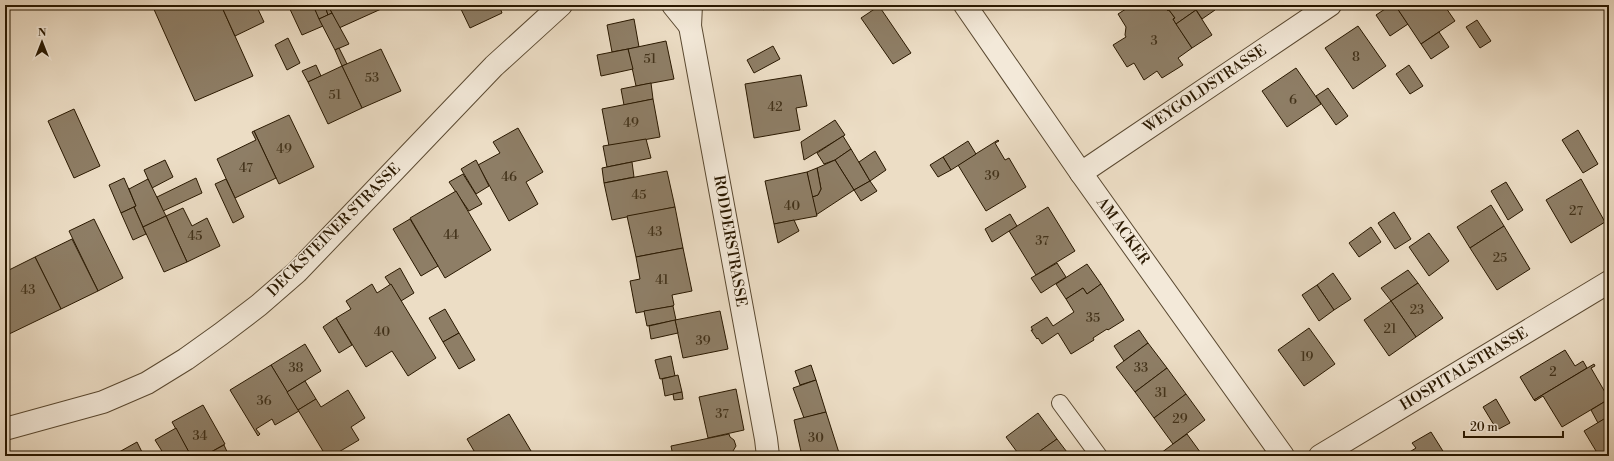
<svg xmlns="http://www.w3.org/2000/svg" width="1614" height="461" font-family="'Libre Bodoni',serif">
	<style>
		.building { fill: #8e7e66; stroke: #291800 }
		.lines { fill: none; stroke-linecap: round; stroke-linejoin: round }
		.service-casing { stroke: #5a4931; stroke-width: 18 }
		.minor-casing { stroke: #5a4931; stroke-width: 24 }
		.service { stroke: #f3e9d9; stroke-width: 16 }
		.minor { stroke: #f3e9d9; stroke-width: 22 }
		.labels { text-anchor: middle; dominant-baseline: central; stroke-width: 3; stroke-linejoin: round; paint-order: stroke }
		.number-label { font-size: 13px; fill: #42321a }
		.street-label { font-size: 15px; fill: #291800; stroke: #f3e9d9 }
	</style>
	<rect width="100%" height="100%" fill="#ecddc5"/>
	<filter id="stains"><feTurbulence type="fractalNoise" baseFrequency=".005" numOctaves="4"/><feColorMatrix values="0 0 0 0 .2 0 0 0 0 .09 0 0 0 0 .02 0 0 0 .5 -.17"/></filter>
	<radialGradient id="worn" r=".72"><stop offset=".6" stop-color="#630" stop-opacity="0"/><stop offset="1" stop-color="#630" stop-opacity=".3"/></radialGradient>
	<g class="building">
		<polygon points="152,5 221,5 253,76 195,101"/>
		<polygon points="221,5 256,5 264,22 235,36"/>
		<polygon points="288,5 313,5 323,26 302,35"/>
		<polygon points="313,5 328,5 329,8 326,9 328,15 319,19"/>
		<polygon points="328,5 390,5 339,28"/>
		<polygon points="459,5 499,5 502,13 470,28"/>
		<polygon points="759,5 769,5 763,10"/>
		<polygon points="1132,5 1164,5 1168,11 1169,10 1175,18 1173,19 1192,48 1178,58 1183,65 1162,78 1157,71 1144,80 1134,63 1127,67 1113,45 1126,37 1125,35 1126,27 1118,14"/>
		<polygon points="1164,5 1193,5 1196,10 1176,24 1173,19 1175,18 1169,10 1168,11"/>
		<polygon points="1193,5 1211,5 1215,10 1202,19"/>
		<polygon points="1391,5 1395,5 1408,24 1390,36 1376,15"/>
		<polygon points="1395,5 1444,5 1455,21 1421,44"/>
		<polygon points="879,6 911,53 893,64 861,18"/>
		<polygon points="329,8 332,13 328,15 326,9"/>
		<polygon points="1196,10 1212,35 1192,48 1176,24"/>
		<polygon points="332,13 349,44 335,50 319,19"/>
		<polygon points="634,19 639,47 612,52 607,25"/>
		<polygon points="1477,20 1491,41 1480,48 1466,27"/>
		<polygon points="1358,26 1386,66 1353,89 1325,48"/>
		<polygon points="1439,32 1449,47 1431,59 1421,44"/>
		<polygon points="288,38 300,63 287,70 275,45"/>
		<polygon points="666,41 674,79 636,86 628,49"/>
		<polygon points="773,46 780,59 754,73 747,60"/>
		<polygon points="339,48 347,64 342,66 335,50"/>
		<polygon points="381,49 401,91 362,108 342,66"/>
		<polygon points="628,49 633,69 601,76 597,55"/>
		<polygon points="316,65 321,76 308,82 302,71"/>
		<polygon points="1409,65 1423,86 1410,94 1396,74"/>
		<polygon points="342,66 362,108 328,124 308,82"/>
		<polygon points="1296,68 1321,104 1287,127 1262,91"/>
		<polygon points="801,75 807,106 796,108 800,130 754,138 745,84"/>
		<polygon points="651,83 653,99 624,105 621,89"/>
		<polygon points="1328,88 1348,116 1336,125 1316,96"/>
		<polygon points="653,99 660,137 609,146 602,109"/>
		<polygon points="74,109 100,166 74,178 48,121"/>
		<polygon points="289,115 314,167 279,184 254,131"/>
		<polygon points="835,120 845,135 804,160 801,142"/>
		<polygon points="518,128 543,172 526,182 538,204 509,221 478,165 500,153 493,142"/>
		<polygon points="1578,130 1598,164 1583,173 1562,140"/>
		<polygon points="254,131 276,178 235,198 217,159 256,140 252,132"/>
		<polygon points="843,136 851,149 835,160 824,164 817,153"/>
		<polygon points="646,139 651,158 607,167 603,146"/>
		<polygon points="998,140 999,141 995,143 1005,160 1009,158 1026,187 986,211 958,165"/>
		<polygon points="968,141 976,154 951,170 943,157"/>
		<polygon points="851,149 870,181 854,190 835,160"/>
		<polygon points="875,151 886,170 870,181 859,162"/>
		<polygon points="943,157 951,170 938,177 930,165"/>
		<polygon points="165,160 173,177 152,188 144,170"/>
		<polygon points="476,160 489,186 476,194 461,169"/>
		<polygon points="835,160 854,190 816,215 812,197 818,195 821,189 817,168"/>
		<polygon points="632,162 634,177 604,183 602,168"/>
		<polygon points="817,168 821,189 818,195 812,197 807,172"/>
		<polygon points="667,171 675,207 612,220 604,183"/>
		<polygon points="807,172 817,216 774,224 765,181"/>
		<polygon points="463,174 482,204 469,211 449,182"/>
		<polygon points="124,178 136,206 121,213 109,185"/>
		<polygon points="196,178 202,193 163,211 157,197"/>
		<polygon points="148,179 166,216 143,227 134,207 136,206 129,189"/>
		<polygon points="226,179 244,217 233,223 215,184"/>
		<polygon points="1581,179 1605,222 1571,243 1546,200"/>
		<polygon points="870,181 877,191 861,201 854,190"/>
		<polygon points="1506,182 1523,210 1508,220 1491,191"/>
		<polygon points="456,191 491,250 445,278 410,218"/>
		<polygon points="1491,205 1504,226 1470,248 1457,227"/>
		<polygon points="134,207 146,234 133,240 121,213"/>
		<polygon points="675,207 683,248 636,257 627,216"/>
		<polygon points="1048,207 1075,251 1036,275 1009,231"/>
		<polygon points="183,208 192,226 207,218 220,246 187,262 166,216"/>
		<polygon points="1394,212 1411,239 1395,249 1378,223"/>
		<polygon points="1010,214 1017,226 992,242 985,229"/>
		<polygon points="166,216 187,262 164,272 143,227"/>
		<polygon points="94,219 123,278 98,291 69,231"/>
		<polygon points="410,219 438,266 421,276 393,229"/>
		<polygon points="794,220 799,231 778,243 774,224"/>
		<polygon points="1504,226 1530,269 1497,290 1470,248"/>
		<polygon points="1371,227 1381,242 1359,257 1349,243"/>
		<polygon points="1429,233 1449,261 1429,276 1409,247"/>
		<polygon points="72,239 98,291 61,309 35,257"/>
		<polygon points="683,248 692,291 672,295 674,305 673,306 636,313 630,281 640,279 636,257"/>
		<polygon points="35,257 61,309 5,336 5,272"/>
		<polygon points="1057,263 1066,277 1041,293 1031,278"/>
		<polygon points="1087,264 1101,284 1087,294 1083,288 1066,299 1056,284"/>
		<polygon points="400,268 414,293 401,301 385,277"/>
		<polygon points="1408,270 1418,283 1391,301 1381,288"/>
		<polygon points="1333,273 1351,299 1334,310 1317,285"/>
		<polygon points="1418,283 1443,318 1416,337 1391,301"/>
		<polygon points="372,284 377,293 391,284 436,358 408,376 392,351 366,367 336,318 351,309 346,301"/>
		<polygon points="1101,284 1124,320 1108,330 1107,329 1093,338 1094,340 1071,354 1058,333 1042,344 1038,338 1037,339 1031,330 1033,330 1031,327 1047,317 1053,326 1074,312 1066,299 1083,288 1087,294"/>
		<polygon points="1317,285 1334,310 1319,321 1302,295"/>
		<polygon points="1391,301 1416,337 1389,356 1364,320"/>
		<polygon points="673,306 676,320 647,326 644,311"/>
		<polygon points="445,309 459,333 443,342 429,318"/>
		<polygon points="720,311 728,349 683,358 675,320"/>
		<polygon points="336,318 352,345 339,353 323,327"/>
		<polygon points="675,320 678,333 651,339 649,326"/>
		<polygon points="1309,328 1335,364 1304,386 1278,350"/>
		<polygon points="1139,330 1148,343 1124,361 1114,346"/>
		<polygon points="459,333 475,360 459,369 443,342"/>
		<polygon points="1148,343 1167,368 1135,392 1116,367"/>
		<polygon points="305,344 321,371 287,392 271,365"/>
		<polygon points="1565,350 1575,366 1583,361 1587,368 1534,400 1520,377"/>
		<polygon points="671,356 675,376 660,379 655,360"/>
		<polygon points="1594,364 1595,366 1591,368 1609,399 1562,427 1543,396 1535,401 1534,400"/>
		<polygon points="271,365 299,411 275,425 272,419 256,429 260,434 258,436 230,390"/>
		<polygon points="811,365 816,380 800,385 795,371"/>
		<polygon points="1167,368 1186,394 1154,418 1135,392"/>
		<polygon points="678,375 682,392 665,396 662,379"/>
		<polygon points="816,380 826,412 804,418 793,388"/>
		<polygon points="305,381 316,399 298,410 287,392"/>
		<polygon points="736,389 744,430 708,438 699,397"/>
		<polygon points="348,390 365,418 351,427 359,440 332,456 326,456 298,410 316,399 321,407"/>
		<polygon points="682,392 683,399 674,400 673,394"/>
		<polygon points="1186,394 1205,420 1173,444 1154,418"/>
		<polygon points="1609,395 1609,416 1598,423 1591,410 1609,399 1607,396"/>
		<polygon points="1496,399 1510,423 1497,430 1483,407"/>
		<polygon points="203,405 225,444 204,456 191,456 172,422"/>
		<polygon points="826,412 840,456 802,456 794,420"/>
		<polygon points="1038,413 1057,439 1033,456 1020,456 1006,437"/>
		<polygon points="509,414 534,456 477,456 467,439"/>
		<polygon points="1609,416 1609,456 1599,456 1584,431"/>
		<polygon points="176,428 191,456 165,456 155,440"/>
		<polygon points="1431,432 1446,456 1403,456 1416,448 1412,443"/>
		<polygon points="729,434 730,437 734,440 736,446 733,451 734,456 673,456 671,446"/>
		<polygon points="1187,434 1203,456 1157,456 1173,444"/>
		<polygon points="1057,439 1070,456 1033,456"/>
		<polygon points="137,442 144,456 112,456"/>
		<polygon points="224,445 229,456 204,456"/>
	</g>
	<g class="lines">
		<g class="service-casing">
			<polyline id="service" points="1060,403 1099,456"/>
		</g>
		<g class="minor-casing">
			<g id="minor">
				<polyline points="673,5 690,26"/>
				<polyline points="691,5 690,26 766,439 768,456"/>
				<polyline points="965,5 1081,173 1283,456"/>
				<polyline points="1081,173 1330,5"/>
				<polyline points="5,429 103,402 147,383 186,359 221,334 259,305 297,272 494,66 561,5"/>
				<polyline points="1320,456 1609,282"/>
			</g>
		</g>
		<use href="#service" class="service"/>
		<use href="#minor" class="minor"/>
	</g>
	<g class="labels">
		<g class="number-label">
			<text x="1154" y="41">3</text>
			<text x="1356" y="57">8</text>
			<text x="650" y="59">51</text>
			<text x="372" y="78">53</text>
			<text x="335" y="95">51</text>
			<text x="1293" y="100">6</text>
			<text x="775" y="107">42</text>
			<text x="631" y="123">49</text>
			<text x="284" y="149">49</text>
			<text x="246" y="168">47</text>
			<text x="992" y="176">39</text>
			<text x="509" y="177">46</text>
			<text x="639" y="195">45</text>
			<text x="792" y="206">40</text>
			<text x="1576" y="211">27</text>
			<text x="655" y="232">43</text>
			<text x="451" y="235">44</text>
			<text x="195" y="236">45</text>
			<text x="1042" y="241">37</text>
			<text x="1500" y="258">25</text>
			<text x="662" y="280">41</text>
			<text x="28" y="290">43</text>
			<text x="1417" y="310">23</text>
			<text x="1093" y="318">35</text>
			<text x="1390" y="329">21</text>
			<text x="382" y="332">40</text>
			<text x="703" y="341">39</text>
			<text x="1307" y="357">19</text>
			<text x="296" y="368">38</text>
			<text x="1141" y="368">33</text>
			<text x="1553" y="372">2</text>
			<text x="1161" y="393">31</text>
			<text x="264" y="401">36</text>
			<text x="722" y="414">37</text>
			<text x="1180" y="419">29</text>
			<text x="200" y="436">34</text>
			<text x="816" y="438">30</text>
		</g>
		<g class="street-label">
			<text transform="translate(1205 89) rotate(-34)">WEYGOLDSTRASSE</text>
			<text transform="translate(334 230) rotate(-45)">DECKSTEINER STRASSE</text>
			<text transform="translate(1123 231) rotate(54)">AM ACKER</text>
			<text transform="translate(730 241) rotate(80)">RODDERSTRASSE</text>
			<text transform="translate(1464 369) rotate(-31)">HOSPITALSTRASSE</text>
		</g>
	</g>
	<rect width="1614" height="461" fill="none" stroke="#ecddc5" stroke-width="20"/>
	<rect x="6" y="6" width="1602" height="449" fill="none" stroke="#291800" stroke-width="2"/>
	<rect x="10" y="10" width="1594" height="441" fill="none" stroke="#291800"/>
	<g transform="translate(42 42)" stroke="#f3e9d9" stroke-width="3" paint-order="stroke">
	<path d="M0-3L7 15L0 10L-7 15Z" fill="#291800"/>
	<text y="-6" font-size="11" font-weight="bold" text-anchor="middle" fill="#291800">N</text>
	</g>
	<path d="M1464 431v6h99v-6" fill="none" stroke="#291800" stroke-width="2"/>
	<text x="1470" y="431" font-size="12" fill="#291800" stroke="#f3e9d9" stroke-width="3" paint-order="stroke">20 m</text>
	<rect width="100%" height="100%" filter="url(#stains)"/>
	<rect width="100%" height="100%" fill="url(#worn)"/>
</svg>
